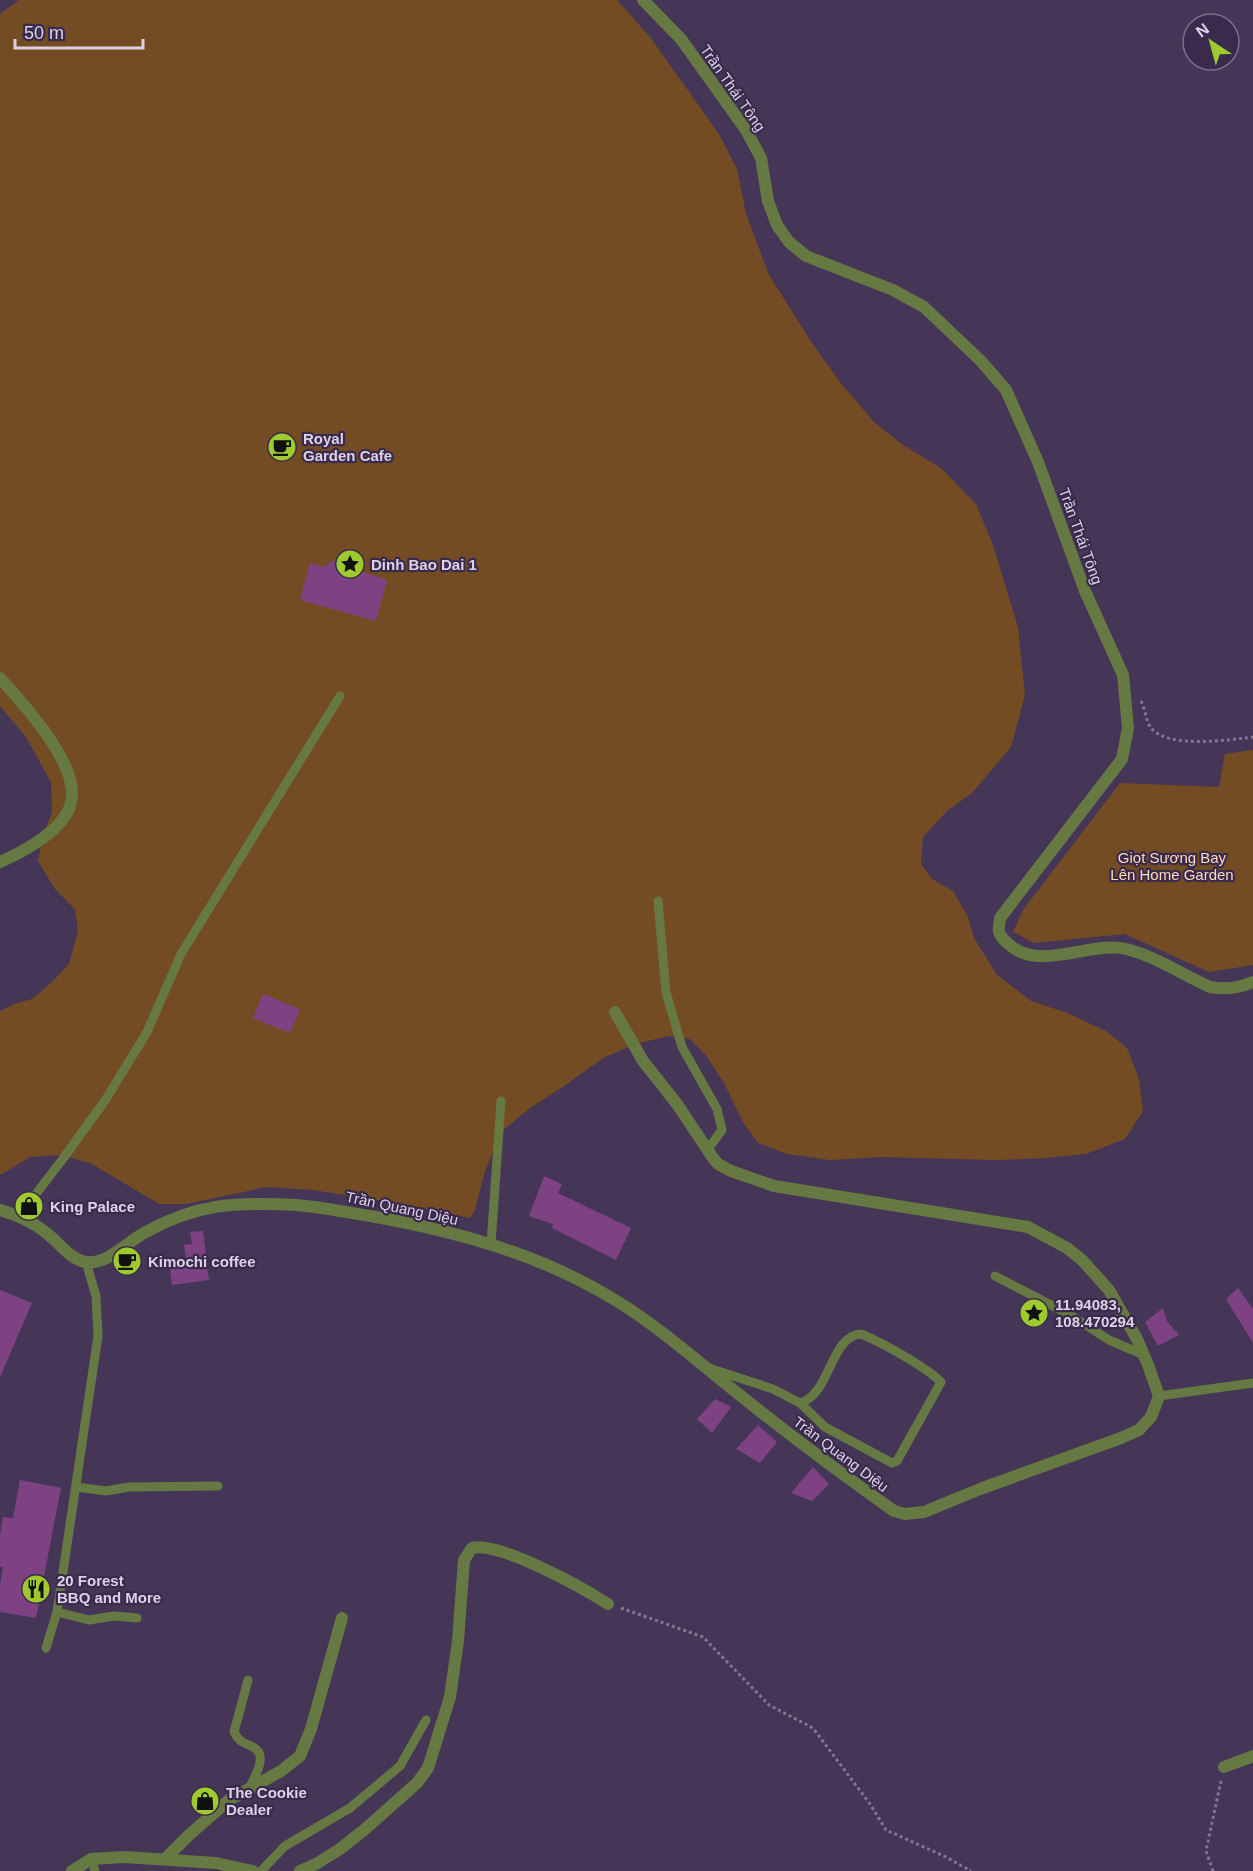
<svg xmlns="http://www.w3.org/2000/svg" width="1253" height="1871" font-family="Helvetica,sans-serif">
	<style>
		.green { fill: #744c23 }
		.building { fill: #7e4283 }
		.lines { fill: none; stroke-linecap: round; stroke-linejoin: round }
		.path { stroke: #837692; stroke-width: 3; stroke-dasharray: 3 3; stroke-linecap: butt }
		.service { stroke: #667942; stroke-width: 9 }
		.minor { stroke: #667942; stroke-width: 12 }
		.labels { text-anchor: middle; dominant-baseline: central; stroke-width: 4.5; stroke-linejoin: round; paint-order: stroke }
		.street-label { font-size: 15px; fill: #dbd2e7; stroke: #3a2b4c }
		.poi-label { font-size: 15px; font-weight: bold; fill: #dbd2e7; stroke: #3a2b4c; text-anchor: start }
		.park-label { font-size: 15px; fill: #fedab8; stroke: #3a2b4c }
	</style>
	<rect width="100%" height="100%" fill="#453657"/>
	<g class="green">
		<polygon points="19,0 617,0 650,37 719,134 737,169 746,214 769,275 812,343 843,386 875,423 903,445 941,468 976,504 993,545 1018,627 1025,695 1011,747 972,793 947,811 923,837 921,864 932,879 953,891 968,917 974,938 997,975 1031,1001 1067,1013 1106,1031 1127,1048 1139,1079 1143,1111 1125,1139 1086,1154 1046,1158 997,1160 881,1157 830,1160 787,1154 758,1143 744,1124 724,1083 705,1054 690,1039 669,1036 635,1044 603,1058 564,1086 530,1108 501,1132 485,1171 475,1210 470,1218 402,1204 313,1190 266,1187 187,1204 159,1204 92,1164 62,1155 30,1157 0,1175 0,1011 17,1003 32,999 52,982 69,964 78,931 75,909 55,889 38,861 43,836 52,812 51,782 26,737 0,706 0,14"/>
		<polygon points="1253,750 1253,965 1209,972 1125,934 1034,943 1013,932 1023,910 1120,783 1219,787 1225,754"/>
	</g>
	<g class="building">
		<polygon points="342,555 364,562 363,572 387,580 376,621 300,600 310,563 323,567"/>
		<polygon points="263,994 300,1009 290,1033 253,1018"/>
		<polygon points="544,1176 562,1184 558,1193 631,1228 616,1260 552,1228 553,1224 529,1216"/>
		<polygon points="203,1231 209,1280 172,1285 169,1262 186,1260 184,1245 192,1244 190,1232"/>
		<polygon points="1238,1288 1253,1309 1253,1343 1226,1299"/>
		<polygon points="0,1290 32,1303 0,1377"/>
		<polygon points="1163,1308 1167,1321 1179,1335 1158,1346 1145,1322"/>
		<polygon points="715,1399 731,1407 712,1433 697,1419"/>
		<polygon points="758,1425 777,1442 760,1463 736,1449"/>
		<polygon points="813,1467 829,1484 812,1501 791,1493"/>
		<polygon points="20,1480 61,1488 36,1618 0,1612 0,1585 3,1567 0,1567 0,1535 3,1517 13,1518"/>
	</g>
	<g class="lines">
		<g class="path">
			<path d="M1141 701C1145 709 1146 721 1151 728 1168 749 1229 740 1253 737"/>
			<polyline points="621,1608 703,1637 769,1705 813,1728 870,1804 886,1830 946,1857 971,1871"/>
			<polyline points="1213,1871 1206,1851 1221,1781"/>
		</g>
		<g class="service">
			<polyline points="658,901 666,992 682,1047 717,1109 722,1130 708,1149"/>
			<polyline points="19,1216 65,1156 106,1099 147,1032 181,954 340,696"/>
			<polyline points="491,1244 501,1101"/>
			<polyline points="995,1276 1072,1316 1109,1340 1144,1355"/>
			<path d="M709 1368 773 1389 800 1403C831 1394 830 1336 861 1334 881 1342 926 1367 941 1382L897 1461 892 1463 825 1427 800 1403"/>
			<polyline points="1159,1396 1253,1383"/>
			<polyline points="76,1487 106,1491 129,1487 218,1486"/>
			<polyline points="57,1612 89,1620 114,1616 137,1618"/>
			<polyline points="46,1648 57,1612 98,1336 96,1296 86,1262"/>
			<path d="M248 1680 234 1732C241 1746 248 1742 257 1750 266 1759 254 1778 250 1787"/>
			<polyline points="91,1859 95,1871"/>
			<polyline points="261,1871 285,1846 350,1808 400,1766 426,1720"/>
		</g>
		<g class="minor">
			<path d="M643 0 681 39 746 130 761 158 768 201 777 225 789 242 806 256 893 290 924 307 981 361 1006 390 1038 462 1085 591 1123 675 1128 728 1122 759 1000 918C1000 922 998 928 999 932 1001 937 1007 943 1011 946 1040 971 1091 941 1126 949 1155 956 1183 975 1210 987 1226 990 1238 988 1253 982"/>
			<path d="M0 678C23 704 84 768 70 806 62 831 23 852 0 862"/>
			<path d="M0 1210C16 1215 32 1221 45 1232 58 1241 69 1259 86 1262 107 1265 126 1243 144 1233 197 1203 236 1202 296 1205 323 1207 349 1213 376 1217 459 1232 542 1255 615 1300 658 1326 696 1360 736 1392 787 1433 840 1473 894 1511L905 1514 924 1512 980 1489 1121 1438 1139 1430 1151 1417 1159 1396 1148 1365 1137 1339 1109 1290 1082 1260 1067 1248 1028 1227 774 1186 731 1171 718 1164 713 1158 677 1104 643 1061 615 1012"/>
			<polyline points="1224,1767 1253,1756"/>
			<polyline points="165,1859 189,1835 229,1800 281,1771 300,1756 311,1729 342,1618"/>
			<polyline points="72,1871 91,1859 124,1857 216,1863 253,1871"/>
			<path d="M300 1871 316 1864 340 1849 364 1830 417 1783 428 1768 450 1697 458 1641 464 1560 472 1548C499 1541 583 1588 608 1604"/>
		</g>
	</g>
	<defs>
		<g id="cafe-disc" transform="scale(1.5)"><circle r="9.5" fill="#9eca2e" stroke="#3a2b4c"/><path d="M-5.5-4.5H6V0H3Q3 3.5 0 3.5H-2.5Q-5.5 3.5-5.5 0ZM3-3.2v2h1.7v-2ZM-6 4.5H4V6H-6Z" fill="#111"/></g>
		<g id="sight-disc" transform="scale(1.5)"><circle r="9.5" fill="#9eca2e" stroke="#3a2b4c"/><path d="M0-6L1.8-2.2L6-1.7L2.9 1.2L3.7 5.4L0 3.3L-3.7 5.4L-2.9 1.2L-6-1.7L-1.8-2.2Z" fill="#111"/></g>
		<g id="shop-disc" transform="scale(1.5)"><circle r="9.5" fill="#9eca2e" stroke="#3a2b4c"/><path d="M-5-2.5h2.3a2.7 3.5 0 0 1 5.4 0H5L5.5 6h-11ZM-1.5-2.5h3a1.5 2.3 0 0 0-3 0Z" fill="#111"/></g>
		<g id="restaurant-disc" transform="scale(1.5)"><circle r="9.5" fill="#9eca2e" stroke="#3a2b4c"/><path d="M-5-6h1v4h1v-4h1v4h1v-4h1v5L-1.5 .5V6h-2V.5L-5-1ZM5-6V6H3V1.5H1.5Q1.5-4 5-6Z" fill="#111"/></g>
	</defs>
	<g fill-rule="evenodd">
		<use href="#cafe-disc" x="282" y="447"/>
		<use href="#sight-disc" x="350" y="564"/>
		<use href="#shop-disc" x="29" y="1206"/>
		<use href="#cafe-disc" x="127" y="1261"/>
		<use href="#sight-disc" x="1034" y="1313"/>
		<use href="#restaurant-disc" x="36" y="1589"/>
		<use href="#shop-disc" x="205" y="1801"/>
	</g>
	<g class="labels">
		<g class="street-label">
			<text transform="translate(733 88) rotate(55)">Trần Thái Tông</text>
			<text transform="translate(1081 536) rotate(70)">Trần Thái Tông</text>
			<text transform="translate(402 1208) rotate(12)">Trần Quang Diệu</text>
			<text transform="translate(841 1454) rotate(37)">Trần Quang Diệu</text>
		</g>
		<g class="poi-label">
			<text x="303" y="438">Royal<tspan x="303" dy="17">Garden Cafe</tspan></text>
			<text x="371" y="564">Dinh Bao Dai 1</text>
			<text x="50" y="1206">King Palace</text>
			<text x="148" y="1261">Kimochi coffee</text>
			<text x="1055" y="1304">11.94083,<tspan x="1055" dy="17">108.470294</tspan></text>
			<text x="57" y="1580">20 Forest<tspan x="57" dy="17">BBQ and More</tspan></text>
			<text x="226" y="1792">The Cookie<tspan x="226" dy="17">Dealer</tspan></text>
		</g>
		<g class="park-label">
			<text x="1172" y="857">Giọt Sương Bay<tspan x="1172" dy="17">Lên Home Garden</tspan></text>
		</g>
	</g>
	<g transform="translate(1211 42) rotate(324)"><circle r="28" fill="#3a2b4c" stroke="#7a6e8a" stroke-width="1.5"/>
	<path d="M0-4.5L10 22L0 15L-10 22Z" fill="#9eca2e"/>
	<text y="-9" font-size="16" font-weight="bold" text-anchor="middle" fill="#dbd2e7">N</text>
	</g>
	<path d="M15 39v9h128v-9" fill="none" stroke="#dbd2e7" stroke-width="3"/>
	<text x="24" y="39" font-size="18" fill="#dbd2e7" stroke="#3a2b4c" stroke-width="4.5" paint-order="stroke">50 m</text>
</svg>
